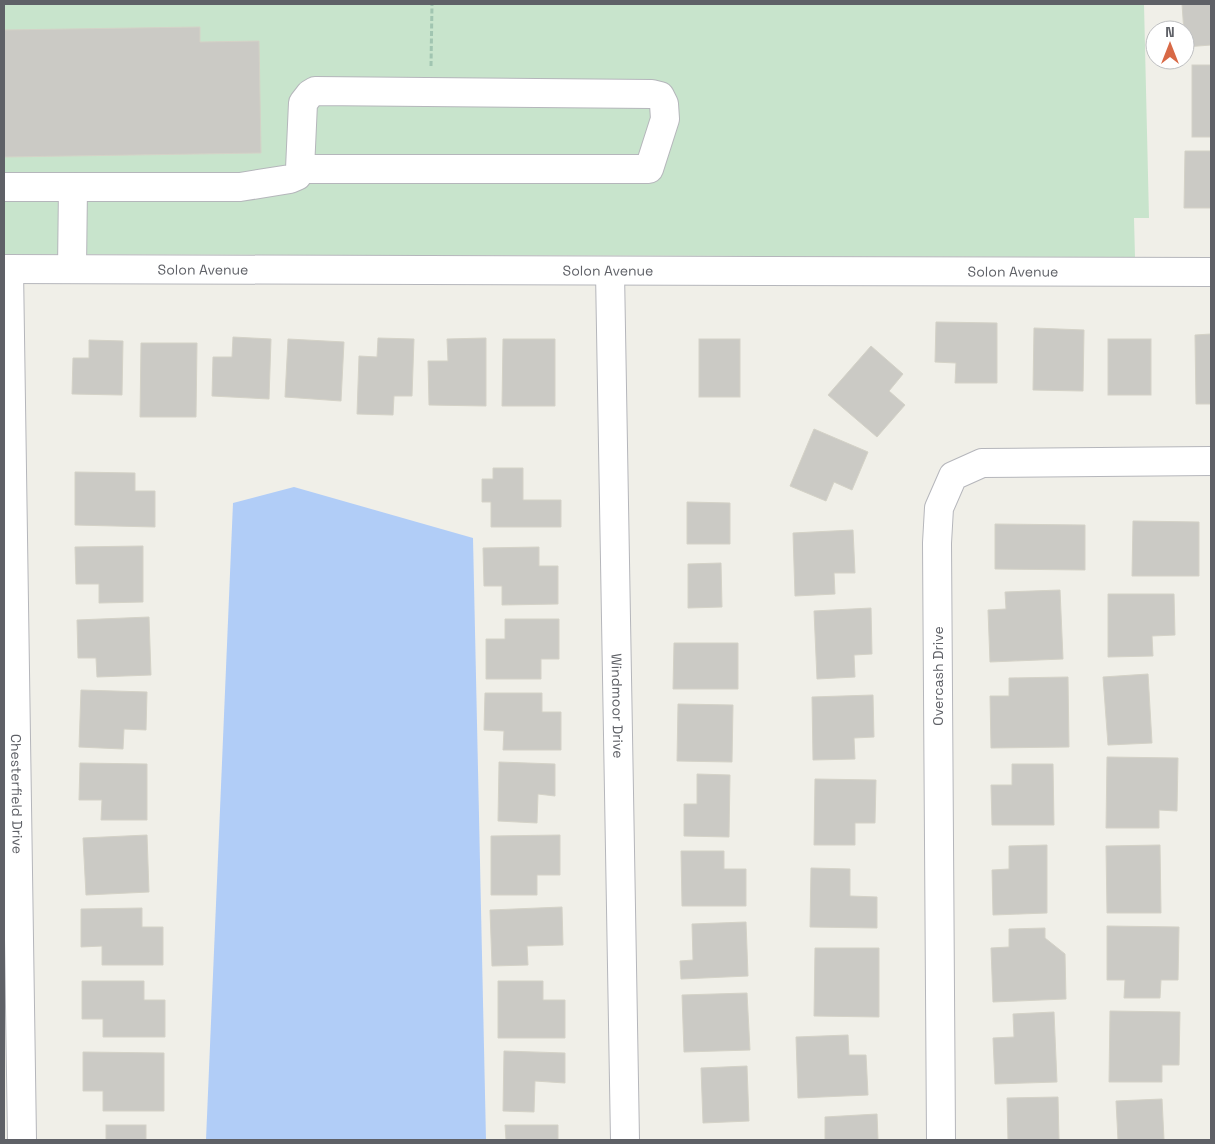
<svg xmlns="http://www.w3.org/2000/svg" width="1215" height="1144" font-family="'Space Grotesk',sans-serif">
	<style>
		.green { fill: #c8e4cc }
		.water { fill: #b1cdf7 }
		.building { fill: #cbcac5; stroke: #d4d2c7 }
		.lines { fill: none; stroke-linecap: round; stroke-linejoin: round }
		.minor-casing { stroke: #b5b6bb; stroke-width: 30 }
		.path { stroke: #a1c5b1; stroke-width: 3; stroke-dasharray: 5 2.5; stroke-linecap: butt }
		.minor { stroke: #fff; stroke-width: 28 }
		.labels { text-anchor: middle; dominant-baseline: central; stroke-width: 4.5; stroke-linejoin: round; paint-order: stroke }
		.street-label { font-size: 14px; fill: #5f6167; stroke: #fff }
	</style>
	<rect width="100%" height="100%" fill="#f0efe8"/>
	<polygon class="green" points="4,4 1144,4 1149,218 1134,218 1135,257 4,254"/>
	<polygon class="water" points="294,487 473,538 486,1140 206,1140 233,503"/>
	<g class="building">
		<polygon points="1182,4 1211,4 1211,45 1185,47"/>
		<polygon points="200,27 200,42 259,41 261,153 4,157 4,30"/>
		<rect x="1192" y="65" width="19" height="72"/>
		<polygon points="1185,151 1211,151 1211,208 1184,208"/>
		<polygon points="936,322 997,323 997,383 955,383 956,363 935,362"/>
		<polygon points="1034,328 1084,330 1083,391 1033,390"/>
		<polygon points="1211,334 1211,404 1196,404 1195,335"/>
		<polygon points="233,337 271,339 269,399 212,396 213,357 232,357"/>
		<polygon points="378,338 414,339 412,396 394,396 393,415 357,414 359,356 377,357"/>
		<polygon points="486,338 486,406 429,405 428,361 448,361 447,339"/>
		<polygon points="288,339 344,342 341,401 285,397"/>
		<polygon points="503,339 555,339 555,406 502,406"/>
		<rect x="699" y="339" width="41" height="58"/>
		<rect x="1108" y="339" width="43" height="56"/>
		<polygon points="89,340 123,341 122,395 72,394 73,358 89,358"/>
		<polygon points="141,343 197,343 196,417 140,417"/>
		<polygon points="871,346 903,374 889,391 905,405 877,437 828,395"/>
		<polygon points="814,429 868,452 852,490 834,482 826,501 790,486"/>
		<polygon points="493,468 523,468 523,500 561,500 561,527 491,527 491,502 482,502 482,479 493,479"/>
		<polygon points="75,472 135,473 135,491 155,491 155,527 75,525"/>
		<polygon points="687,502 730,503 730,544 687,544"/>
		<polygon points="1133,521 1199,522 1199,576 1132,576"/>
		<polygon points="995,524 1085,525 1085,570 995,569"/>
		<polygon points="853,530 855,573 834,573 835,594 795,596 793,533"/>
		<polygon points="143,546 143,602 99,603 99,584 76,584 75,547"/>
		<polygon points="539,547 539,566 558,566 558,604 502,605 502,586 484,586 483,548"/>
		<polygon points="721,563 722,607 688,608 688,564"/>
		<polygon points="1060,590 1063,659 990,662 988,610 1006,609 1005,592"/>
		<polygon points="1108,594 1174,594 1175,635 1152,636 1153,656 1108,657"/>
		<polygon points="871,608 872,654 854,655 855,677 817,679 814,611"/>
		<polygon points="149,617 151,675 97,677 96,658 78,658 77,620"/>
		<polygon points="505,619 559,619 559,659 541,659 541,679 486,679 486,639 505,639"/>
		<polygon points="674,643 738,643 738,689 673,689"/>
		<polygon points="1148,674 1152,743 1108,745 1103,677"/>
		<polygon points="1068,677 1069,747 991,748 990,696 1009,696 1009,678"/>
		<polygon points="81,690 147,692 146,730 124,729 123,749 79,747"/>
		<polygon points="485,693 542,693 542,712 561,712 561,750 503,750 504,731 484,730"/>
		<polygon points="873,695 874,737 854,738 855,759 813,760 812,697"/>
		<polygon points="678,704 733,705 732,762 677,761"/>
		<polygon points="1107,757 1178,758 1177,811 1159,810 1159,828 1106,828"/>
		<polygon points="499,762 555,764 555,796 538,794 537,823 498,821"/>
		<polygon points="80,763 147,764 147,820 101,820 102,800 79,800"/>
		<polygon points="1012,764 1053,764 1054,825 992,825 991,785 1012,785"/>
		<polygon points="697,774 730,775 729,837 684,836 684,804 697,804"/>
		<polygon points="815,779 876,780 875,823 855,823 855,845 814,845"/>
		<polygon points="147,835 149,892 86,895 83,838"/>
		<polygon points="560,835 560,875 537,875 537,895 491,895 491,836"/>
		<polygon points="1047,845 1047,913 993,915 992,870 1009,869 1009,846"/>
		<polygon points="1160,845 1161,913 1107,913 1106,846"/>
		<polygon points="681,851 724,851 724,869 746,869 746,906 682,906"/>
		<polygon points="811,868 850,869 850,896 877,897 877,928 810,927"/>
		<polygon points="562,907 563,945 527,946 528,965 492,966 490,910"/>
		<polygon points="142,908 142,927 163,927 163,965 102,965 102,946 81,947 81,909"/>
		<polygon points="746,922 748,976 681,979 680,961 693,960 692,924"/>
		<polygon points="1107,926 1179,927 1178,980 1161,980 1160,998 1124,998 1125,980 1107,980"/>
		<polygon points="1045,928 1045,938 1065,954 1066,999 993,1002 991,948 1009,947 1009,929"/>
		<polygon points="815,948 879,948 879,1017 814,1016"/>
		<polygon points="82,981 144,981 144,1000 165,1000 165,1037 103,1037 103,1019 82,1019"/>
		<polygon points="498,981 543,981 543,1000 565,1000 565,1038 498,1038"/>
		<polygon points="747,993 750,1050 684,1052 682,995"/>
		<polygon points="1110,1011 1180,1012 1179,1065 1162,1065 1162,1082 1109,1082"/>
		<polygon points="1054,1012 1057,1082 995,1084 993,1038 1014,1037 1013,1014"/>
		<polygon points="848,1035 849,1055 866,1055 868,1095 798,1098 796,1037"/>
		<polygon points="504,1051 565,1053 565,1083 535,1081 534,1112 503,1111"/>
		<polygon points="83,1052 164,1053 164,1111 103,1111 103,1091 83,1091"/>
		<polygon points="747,1066 749,1121 703,1123 701,1068"/>
		<polygon points="1058,1097 1059,1140 1008,1140 1007,1098"/>
		<polygon points="1162,1099 1164,1140 1118,1140 1116,1101"/>
		<polygon points="877,1114 878,1140 825,1140 825,1117"/>
		<rect x="106" y="1125" width="40" height="15"/>
		<polygon points="505,1125 558,1125 558,1140 506,1140"/>
	</g>
	<g class="lines">
		<g class="minor-casing">
			<g id="minor">
				<polyline points="4,187 240,187 290,179 297,176 300,169 303,103 310,94 315,91 652,94 660,96 664,104 665,119 649,169 300,169"/>
				<path id="s1" d="M4 269 1211 272"/>
				<path id="s2" d="M9 269 22 1140"/>
				<polyline points="72,269 73,187"/>
				<path id="s3" d="M610 272 625 1140"/>
				<polyline points="941,1140 937,543 939,508 953,476 982,463 1211,461"/>
			</g>
		</g>
		<polyline class="path" points="431,66 432,4"/>
		<use href="#minor" class="minor"/>
	</g>
	<g class="labels">
		<g class="street-label">
			<text stroke="none"><textPath href="#s1" startOffset="199">Solon Avenue</textPath></text>
			<text stroke="none"><textPath href="#s1" startOffset="604">Solon Avenue</textPath></text>
			<text stroke="none"><textPath href="#s1" startOffset="1009">Solon Avenue</textPath></text>
			<text transform="translate(938 676) rotate(-90)">Overcash Drive</text>
			<text stroke="none"><textPath href="#s3" startOffset="434">Windmoor Drive</textPath></text>
			<text stroke="none"><textPath href="#s2" startOffset="525">Chesterfield Drive</textPath></text>
		</g>
	</g>
	<rect width="1215" height="1144" fill="none" stroke="#5f6167" stroke-width="10"/>
	<g transform="translate(1170 45)"><circle r="24" fill="#ffffff" stroke="#bfc0c2"/>
	<path d="M0-4L9 19L0 12L-9 19Z" fill="#d86946"/>
	<text y="-8" font-size="14" font-weight="bold" text-anchor="middle" fill="#5f6167">N</text>
	</g>
</svg>
